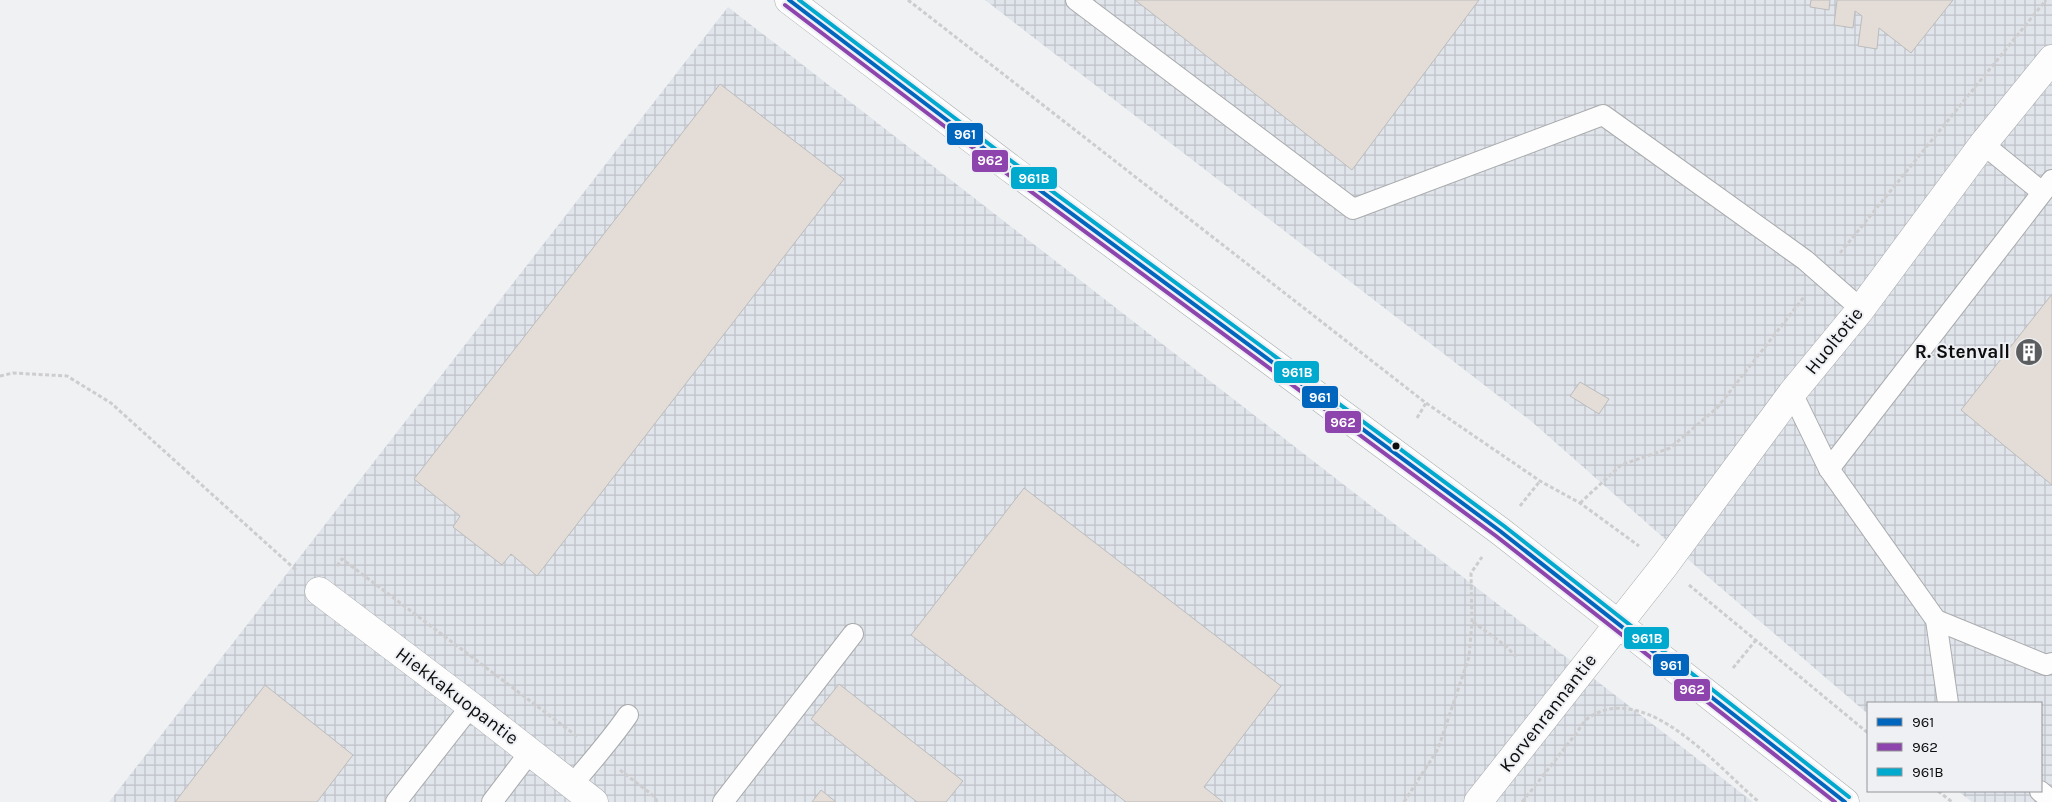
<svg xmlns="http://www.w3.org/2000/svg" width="2052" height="802" font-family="Karla,sans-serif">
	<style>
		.industrial { fill: url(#industrial-grid) }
		.building { fill: #e3dcd7; stroke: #bbbcbc }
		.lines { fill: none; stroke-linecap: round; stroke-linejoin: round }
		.service-casing { stroke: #a9abac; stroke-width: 22 }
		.minor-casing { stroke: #a9abac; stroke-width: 29 }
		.tertiary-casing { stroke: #a9abac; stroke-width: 29 }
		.path { stroke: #cdcdce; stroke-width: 3; stroke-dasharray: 4 2.5; stroke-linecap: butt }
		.service { stroke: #fdfdfd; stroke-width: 20 }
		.minor { stroke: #fdfdfd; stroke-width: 28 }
		.tertiary { stroke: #fdfdfd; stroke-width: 28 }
		.bus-1-casing { stroke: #eef0f4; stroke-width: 8 }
		.bus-2-casing { stroke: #eef0f4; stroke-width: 8 }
		.bus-3-casing { stroke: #eef0f4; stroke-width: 8 }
		.bus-1 { stroke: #0065bd; stroke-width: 4 }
		.bus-2 { stroke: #8e44ad; stroke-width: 4 }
		.bus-3 { stroke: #00a9ce; stroke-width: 4 }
		.bus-dot { fill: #0d0d0e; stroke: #eef0f4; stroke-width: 2 }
		.labels { text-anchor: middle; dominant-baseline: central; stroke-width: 4; stroke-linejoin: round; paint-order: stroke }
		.street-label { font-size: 19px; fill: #0d0d0e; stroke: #eef0f4 }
		.poi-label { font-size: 19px; font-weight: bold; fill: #0d0d0e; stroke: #eef0f4; text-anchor: end }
		.line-badge { stroke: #eef0f4; stroke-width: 2 }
		.badge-label { font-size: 14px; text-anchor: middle; font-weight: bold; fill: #fff }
	</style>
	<defs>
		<pattern id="industrial-grid" width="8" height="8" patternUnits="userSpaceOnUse" patternTransform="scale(1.25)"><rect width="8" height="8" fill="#e0e4eb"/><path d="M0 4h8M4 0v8" fill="none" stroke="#bfc2c8"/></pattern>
	</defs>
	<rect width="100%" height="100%" fill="#eff1f3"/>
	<g class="industrial">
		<polygon points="985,0 2052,0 2052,802 1972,802 1958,791 2041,791 2041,703 1868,703 1868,714 1707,576 1531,421"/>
		<polygon points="728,7 1753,802 109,802"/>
	</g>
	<g class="building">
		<polygon points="1135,0 1479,0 1352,170"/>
		<polygon points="1811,0 1830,0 1829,10 1810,7"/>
		<polygon points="1837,0 1953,0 1911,53 1879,28 1877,49 1858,46 1862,16 1855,11 1853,28 1834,25"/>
		<polygon points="720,84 844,179 537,576 511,554 502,565 453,527 460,516 414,479"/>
		<polygon points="2052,294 2052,485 1961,410"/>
		<polygon points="1580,382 1609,399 1599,414 1570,396"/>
		<polygon points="1024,488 1281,686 1204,787 1223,802 1126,802 911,635"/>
		<polygon points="839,684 963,781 946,802 917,802 811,719"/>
		<polygon points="265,685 353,755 317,802 175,802"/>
		<polygon points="821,790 836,802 812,802"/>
	</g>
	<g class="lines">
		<g class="service-casing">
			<g id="service">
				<polyline points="1076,0 1353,209 1603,115 1805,260 1861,309"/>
				<polyline points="1983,144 2042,192"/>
				<polyline points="1792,393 1829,469 1936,620 1948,703"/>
				<polyline points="1829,469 2052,180"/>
				<polyline points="1936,620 2046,665 2052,663"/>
				<path d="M572 785C591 762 611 740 628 715"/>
				<polyline points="2040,791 2052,801"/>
				<polyline points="396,802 471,706"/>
				<polyline points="492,802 530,752"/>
				<polyline points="723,802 853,634"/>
			</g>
		</g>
		<g class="minor-casing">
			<g id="minor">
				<polyline points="319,591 471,706 594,802"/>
				<polyline points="1478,802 1665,565 1792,393 1861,309 1983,144 2052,59"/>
			</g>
		</g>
		<g class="tertiary-casing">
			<polyline id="tertiary" points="789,0 1010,168 1500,531 1845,802"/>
		</g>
		<g class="path">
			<polyline points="908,0 1426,403 1540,481 1580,503 1639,546"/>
			<polyline points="1840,253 2046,0"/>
			<polyline points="0,376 13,373 67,376 111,403 297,571"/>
			<polyline points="1417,418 1426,403"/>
			<polyline points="1580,503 1621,465 1670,448 1717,408 1804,297"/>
			<polyline points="1520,506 1540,481"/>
			<polyline points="337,566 342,559 578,737"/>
			<polyline points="1689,585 1868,733"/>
			<polyline points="1473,622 1506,646 1516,657"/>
			<polyline points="1733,668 1756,640"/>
			<polyline points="620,770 655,797 657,802"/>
			<polyline points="1938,791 1952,802"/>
			<polyline points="1404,802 1438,749 1469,657 1472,622 1471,573 1482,557"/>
			<path d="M1522 802C1540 780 1557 758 1574 736 1579 730 1584 720 1591 716 1649 682 1719 769 1759 802"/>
		</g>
		<use href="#service" class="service"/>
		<use href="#minor" class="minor"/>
		<use href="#tertiary" class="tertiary"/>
		<g class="bus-1-casing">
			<polyline id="bus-1" points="789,0 1010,168 1500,531 1845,802"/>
		</g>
		<g class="bus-2-casing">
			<polyline id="bus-2" points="785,5 1006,173 1496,536 1835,802"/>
		</g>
		<g class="bus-3-casing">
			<polyline id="bus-3" points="799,0 1014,163 1504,526 1849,797"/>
		</g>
		<use href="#bus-1" class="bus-1"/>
		<use href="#bus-2" class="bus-2"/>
		<use href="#bus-3" class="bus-3"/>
	</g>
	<defs>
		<g id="building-disc" transform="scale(1.4375)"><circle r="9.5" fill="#5c5d5e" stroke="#eef0f4"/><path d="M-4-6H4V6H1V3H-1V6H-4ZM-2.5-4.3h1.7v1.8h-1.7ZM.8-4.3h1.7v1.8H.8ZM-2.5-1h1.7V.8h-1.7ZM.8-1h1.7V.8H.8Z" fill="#fff"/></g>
	</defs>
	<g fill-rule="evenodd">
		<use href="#building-disc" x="2029" y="352"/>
	</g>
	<circle class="bus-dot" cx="1396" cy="446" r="4.5"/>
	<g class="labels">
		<g class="street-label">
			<text transform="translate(1834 341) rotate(-51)">Huoltotie</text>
			<text transform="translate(457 696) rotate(37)">Hiekkakuopantie</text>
			<text transform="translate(1548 713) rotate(-52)">Korvenrannantie</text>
		</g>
		<g class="poi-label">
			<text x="2010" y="352">R. Stenvall</text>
		</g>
	</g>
	<g class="line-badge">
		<rect x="946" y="122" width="38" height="24" rx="5" fill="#0065bd"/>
		<rect x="971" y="149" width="38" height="24" rx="5" fill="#8e44ad"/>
		<rect x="1010" y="166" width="48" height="24" rx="5" fill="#00a9ce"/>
		<rect x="1273" y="360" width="47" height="24" rx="5" fill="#00a9ce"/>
		<rect x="1301" y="385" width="38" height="24" rx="5" fill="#0065bd"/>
		<rect x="1324" y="410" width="38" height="24" rx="5" fill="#8e44ad"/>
		<rect x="1623" y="626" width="47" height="24" rx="5" fill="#00a9ce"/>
		<rect x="1652" y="653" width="38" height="24" rx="5" fill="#0065bd"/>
		<rect x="1673" y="678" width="38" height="24" rx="5" fill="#8e44ad"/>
	</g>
	<g class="badge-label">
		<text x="965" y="139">961</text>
		<text x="990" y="165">962</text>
		<text x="1034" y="183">961B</text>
		<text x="1297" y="377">961B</text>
		<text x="1320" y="402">961</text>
		<text x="1343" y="427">962</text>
		<text x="1647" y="643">961B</text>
		<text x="1671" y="670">961</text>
		<text x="1692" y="694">962</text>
	</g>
	<rect x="1867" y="702" width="175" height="90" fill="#eef0f4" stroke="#949598"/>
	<rect x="1877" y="718" width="25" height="8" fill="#0065bd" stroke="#949598"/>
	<text x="1912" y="727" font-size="15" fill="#0d0d0e">961</text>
	<rect x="1877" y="743" width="25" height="8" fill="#8e44ad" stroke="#949598"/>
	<text x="1912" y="752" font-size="15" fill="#0d0d0e">962</text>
	<rect x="1877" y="768" width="25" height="8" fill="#00a9ce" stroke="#949598"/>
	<text x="1912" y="777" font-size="15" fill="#0d0d0e">961B</text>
</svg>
